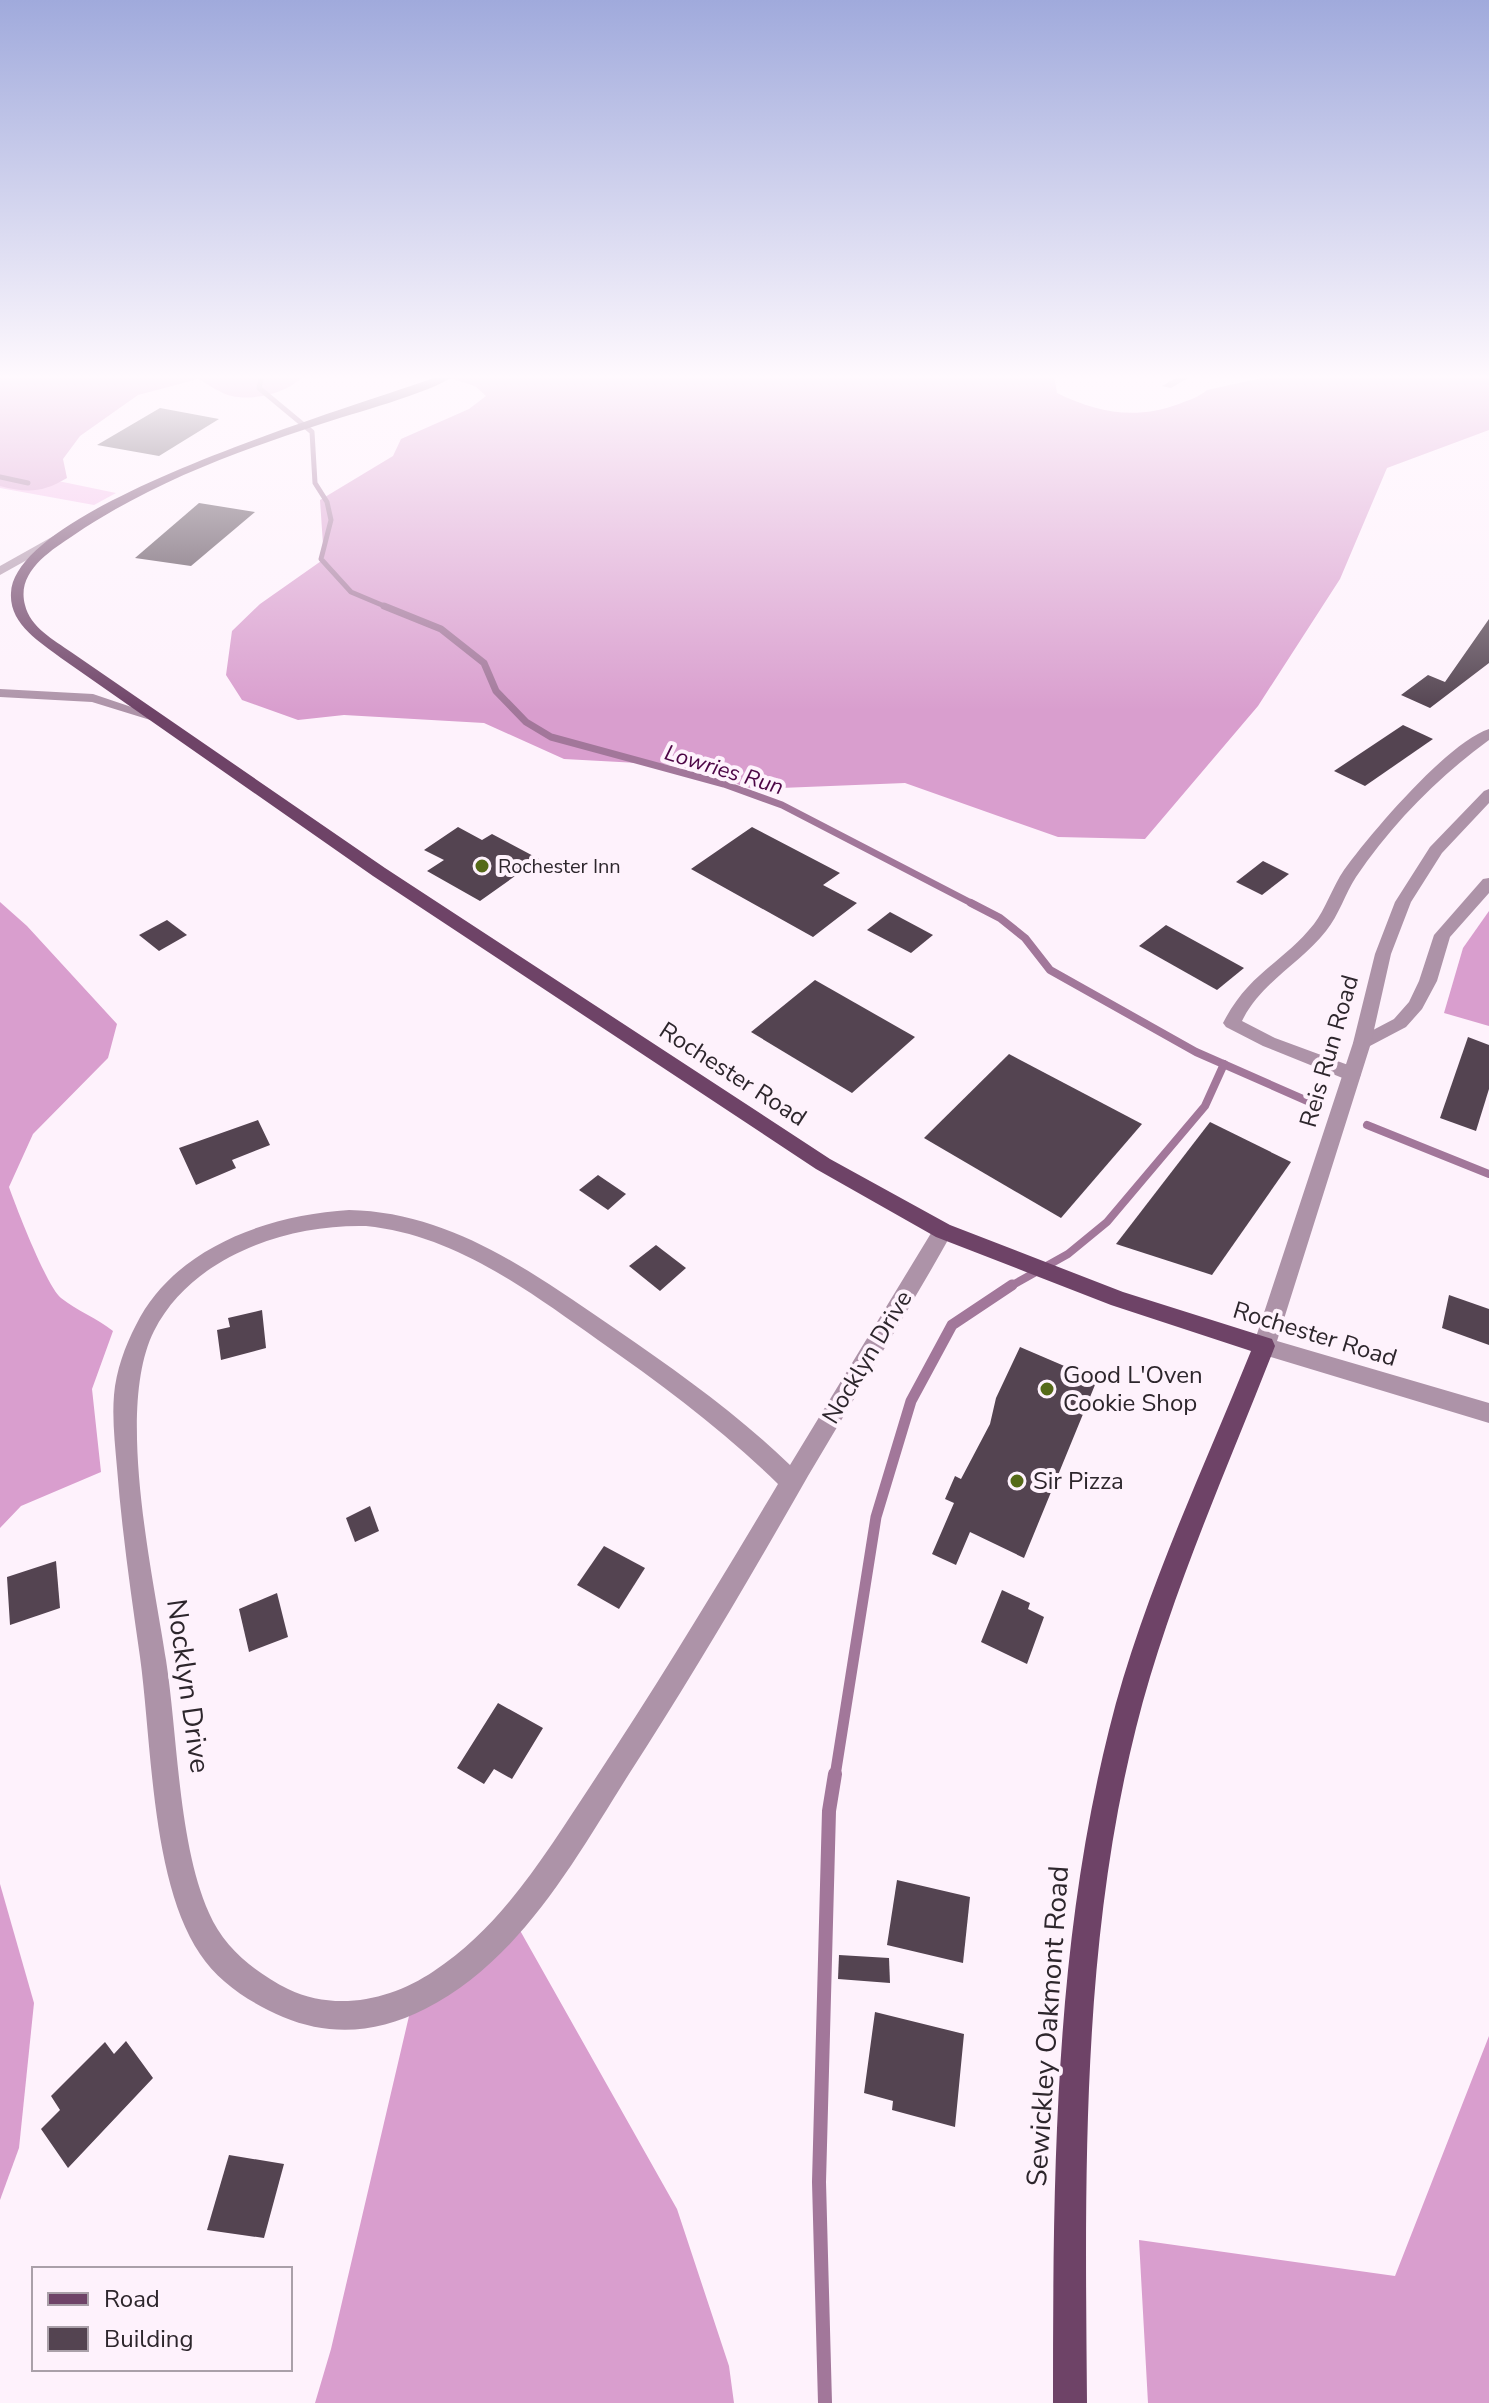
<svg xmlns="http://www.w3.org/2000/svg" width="1489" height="2403" font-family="'Nunito Sans',sans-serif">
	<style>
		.green { fill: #f3bfe9 }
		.forest { fill: #d99ece }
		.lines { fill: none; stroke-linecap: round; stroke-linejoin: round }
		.stream-far4 { stroke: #a2779a; stroke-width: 5 }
		.stream-far3 { stroke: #a2779a; stroke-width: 7 }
		.stream-far2 { stroke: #a2779a; stroke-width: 8 }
		.stream-far1 { stroke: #a2779a; stroke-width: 11 }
		.stream { stroke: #a2779a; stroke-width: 14 }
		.building { fill: #544451 }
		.minor { fill: #ad93a8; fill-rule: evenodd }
		.tertiary { fill: #ad93a8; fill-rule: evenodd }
		.primary { fill: #6e4367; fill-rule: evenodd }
		.poi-dot { fill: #556a18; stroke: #fef2fc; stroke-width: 3 }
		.labels { text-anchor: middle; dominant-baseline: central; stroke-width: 8; stroke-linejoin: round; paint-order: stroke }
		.far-poi-label { font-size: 20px; fill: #2d262c; stroke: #fef2fc; text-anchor: start }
		.far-water-label { font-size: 22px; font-style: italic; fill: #4c0545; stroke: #fef2fc }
		.street-label { font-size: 24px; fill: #2d262c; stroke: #fef2fc }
		.poi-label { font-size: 24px; fill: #2d262c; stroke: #fef2fc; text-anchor: start }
		.near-street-label { font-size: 28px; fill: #2d262c; stroke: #fef2fc }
	</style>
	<rect width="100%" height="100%" fill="#fef2fc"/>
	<polygon class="green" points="0,469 116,493 94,505 0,488"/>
	<g class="forest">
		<path d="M0 375H301L302 377C288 393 253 401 232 396 221 394 208 384 198 379L138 395 80 436 63 459 67 478C42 493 27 493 0 486Z"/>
		<path d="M451 375H1054L1057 393C1098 413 1135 420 1179 404 1189 400 1199 397 1207 390L1276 375H1489V430L1387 468 1340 579 1258 706 1145 839 1058 837 905 783 753 789 675 765 564 759 484 723 344 715 298 720 242 700 226 675 232 631 260 604 324 559 320 500 393 456 401 439 469 409 486 396 475 386 446 377Z"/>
		<path d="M0 902 27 926 117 1024 108 1058 33 1134 9 1187C16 1207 47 1287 61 1298 77 1311 97 1318 113 1331L92 1389 101 1472 21 1506 0 1528Z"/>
		<polygon points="1489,911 1489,1026 1444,1013 1463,948"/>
		<polygon points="0,1884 34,2003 19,2148 0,2200"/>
		<polygon points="513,1918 677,2209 729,2366 734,2403 315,2403 331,2349 413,1999"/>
		<polygon points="1489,2036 1489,2403 1148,2403 1139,2240 1395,2276"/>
	</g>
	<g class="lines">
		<g class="stream-far4">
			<polyline points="262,375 259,388 312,432 315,483 327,502 331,520 321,559 351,592 389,608"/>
			<polyline points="0,477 28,483"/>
		</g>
		<polyline class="stream-far3" points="384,606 441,629 484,663 496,691 526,722 551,737 724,784 782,805 975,905"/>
		<g class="stream-far2">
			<polyline points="971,903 1000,918 1025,938 1050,970 1196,1052 1321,1107"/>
			<polyline points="1367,1125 1489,1174"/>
			<polyline points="1009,1287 1068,1254 1107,1222 1205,1106 1224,1064"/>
		</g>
		<polyline class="stream-far1" points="835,1776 876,1517 911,1401 952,1325 1012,1285"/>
		<polyline class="stream" points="825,2403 819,2182 829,1811 835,1774"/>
	</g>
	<g class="building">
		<polygon points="160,408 219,419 159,456 97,445"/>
		<polygon points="199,503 255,512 191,566 135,558"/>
		<polygon points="1489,619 1489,663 1430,708 1401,695 1428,675 1445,682"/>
		<polygon points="1403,725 1433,739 1365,786 1334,771"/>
		<polygon points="458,827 482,840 492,834 539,859 480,901 427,871 444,860 424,850"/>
		<polygon points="752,827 840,873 823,885 857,903 813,937 691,869"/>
		<polygon points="1263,861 1289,874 1262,895 1236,882"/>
		<polygon points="890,912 933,935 911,953 867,930"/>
		<polygon points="167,920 187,935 159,951 139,935"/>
		<polygon points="1166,925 1244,968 1217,990 1139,946"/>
		<polygon points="815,980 915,1037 852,1093 751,1032"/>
		<polygon points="1468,1037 1489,1045 1489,1089 1476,1131 1440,1118"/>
		<polygon points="1009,1054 1142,1124 1061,1218 924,1138"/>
		<polygon points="258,1120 270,1145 232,1160 236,1168 196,1185 179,1148"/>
		<polygon points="1210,1122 1291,1162 1212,1275 1116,1244"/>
		<polygon points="598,1175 626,1194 608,1210 579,1190"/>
		<polygon points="656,1245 686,1268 660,1291 629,1266"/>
		<polygon points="1449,1295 1489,1309 1489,1345 1442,1328"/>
		<polygon points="262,1310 266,1348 221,1360 217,1330 230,1327 228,1318"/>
		<polygon points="1020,1347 1097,1380 1024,1558 970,1532 956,1565 932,1554 954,1503 945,1499 955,1476 961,1479 990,1424 996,1398"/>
		<polygon points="370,1506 379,1531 355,1542 346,1518"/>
		<polygon points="604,1546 645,1568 619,1609 577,1585"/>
		<polygon points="56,1561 60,1608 10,1625 7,1577"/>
		<polygon points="1002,1590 1030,1603 1028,1609 1044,1617 1027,1664 981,1642"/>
		<polygon points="277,1593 288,1637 249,1652 239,1609"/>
		<polygon points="498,1703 543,1728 512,1779 494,1769 484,1784 457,1768"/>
		<polygon points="897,1880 970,1897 963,1963 887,1945"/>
		<polygon points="839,1955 889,1958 890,1983 838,1979"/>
		<polygon points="875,2012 964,2034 955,2127 892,2110 893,2101 864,2093"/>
		<polygon points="126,2041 153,2078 68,2168 41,2129 60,2110 51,2096 105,2042 114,2054"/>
		<polygon points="229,2155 284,2164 264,2238 207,2230"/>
	</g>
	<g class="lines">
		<g class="minor">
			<polygon points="1181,375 1193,375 1171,388 1162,386"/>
			<path d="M1489 729V740C1437 778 1392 824 1356 877 1345 894 1339 915 1326 931 1300 964 1261 982 1242 1021L1275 1038 1359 1069 1361 1074 1359 1079H1345L1263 1046 1226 1027 1223 1023C1249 972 1282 964 1314 924 1325 910 1333 886 1344 870 1370 834 1448 742 1489 729Z"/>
			<polygon points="1489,878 1489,893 1450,937 1437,981 1422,1009 1406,1027 1368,1047 1356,1047 1353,1043 1356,1039 1394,1019 1409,1002 1419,981 1434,935 1483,879"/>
			<path d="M349 1210C452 1212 535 1274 617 1330 677 1371 737 1414 790 1465L936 1225H950L953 1231C907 1314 856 1394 808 1476 751 1576 692 1677 629 1774 574 1861 520 1961 425 2009 378 2033 331 2037 283 2017 251 2003 219 1983 200 1954 151 1881 152 1744 140 1657 131 1594 122 1532 117 1468 115 1444 112 1419 114 1395 116 1371 125 1346 136 1325 174 1248 267 1215 349 1210ZM366 1226C455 1235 527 1290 598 1340 661 1384 723 1430 778 1484 718 1585 657 1685 593 1782 548 1850 503 1926 434 1971 391 2000 336 2012 288 1989 255 1972 224 1948 209 1913 178 1843 178 1738 166 1660 153 1574 115 1409 154 1331 192 1256 287 1224 366 1226Z"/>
		</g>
		<g class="tertiary">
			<polygon points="66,529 70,530 70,536 0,575 0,566"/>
			<polygon points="0,689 93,694 167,719 160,723 92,702 0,697"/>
			<polygon points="1489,789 1489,803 1442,853 1411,902 1391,954 1371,1043 1277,1341 1489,1403 1489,1423 1264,1355 1256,1353 1253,1346 1353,1043 1375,954 1395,902 1430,847 1484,791"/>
		</g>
		<path class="primary" d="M442 375H456C428 394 353 413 318 425 232 453 149 484 74 535 50 551 16 572 25 605 30 627 54 640 71 652L385 868 830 1159 950 1225 1123 1292 1272 1339 1275 1346C1226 1472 1169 1597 1136 1728 1081 1947 1085 2178 1087 2403H1053C1053 2177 1054 1950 1109 1730 1141 1600 1201 1475 1251 1351L1111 1305 936 1237 816 1169 373 876 61 658C40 642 9 624 11 593 15 503 365 404 442 375Z"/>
	</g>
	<linearGradient id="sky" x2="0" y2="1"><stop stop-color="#a0aadc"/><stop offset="0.53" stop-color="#fff9fe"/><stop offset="1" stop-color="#fff9fe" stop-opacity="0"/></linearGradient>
	<rect width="1489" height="711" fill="url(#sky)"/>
	<g class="poi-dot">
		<circle cx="482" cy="866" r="8"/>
		<circle cx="1047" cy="1389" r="8"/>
		<circle cx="1017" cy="1481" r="8"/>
	</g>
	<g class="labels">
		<g class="far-poi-label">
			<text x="498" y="866">Rochester Inn</text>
		</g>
		<g class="far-water-label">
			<text transform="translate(724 770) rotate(17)">Lowries Run</text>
		</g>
		<g class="street-label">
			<text transform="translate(1329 1051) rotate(-74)">Reis Run Road</text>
			<text transform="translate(733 1074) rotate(33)">Rochester Road</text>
			<text transform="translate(1315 1334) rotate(17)">Rochester Road</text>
			<text transform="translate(867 1357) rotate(-59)">Nocklyn Drive</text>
		</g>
		<g class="poi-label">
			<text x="1063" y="1375">Good L'Oven<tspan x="1063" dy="28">Cookie Shop</tspan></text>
			<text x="1033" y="1481">Sir Pizza</text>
		</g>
		<g class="near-street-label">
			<text transform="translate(188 1686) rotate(82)">Nocklyn Drive</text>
			<text transform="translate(1048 2026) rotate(-86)">Sewickley Oakmont Road</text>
		</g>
	</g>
	<rect x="32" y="2267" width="260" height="104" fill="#fef2fc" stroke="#aaa0a9" stroke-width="2"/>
	<rect x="48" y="2293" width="40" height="12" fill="#6e4367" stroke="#aaa0a9" stroke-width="2"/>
	<text x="104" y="2307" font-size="24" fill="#2d262c">Road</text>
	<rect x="48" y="2327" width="40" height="24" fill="#544451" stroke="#aaa0a9" stroke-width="2"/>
	<text x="104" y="2347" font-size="24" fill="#2d262c">Building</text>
</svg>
